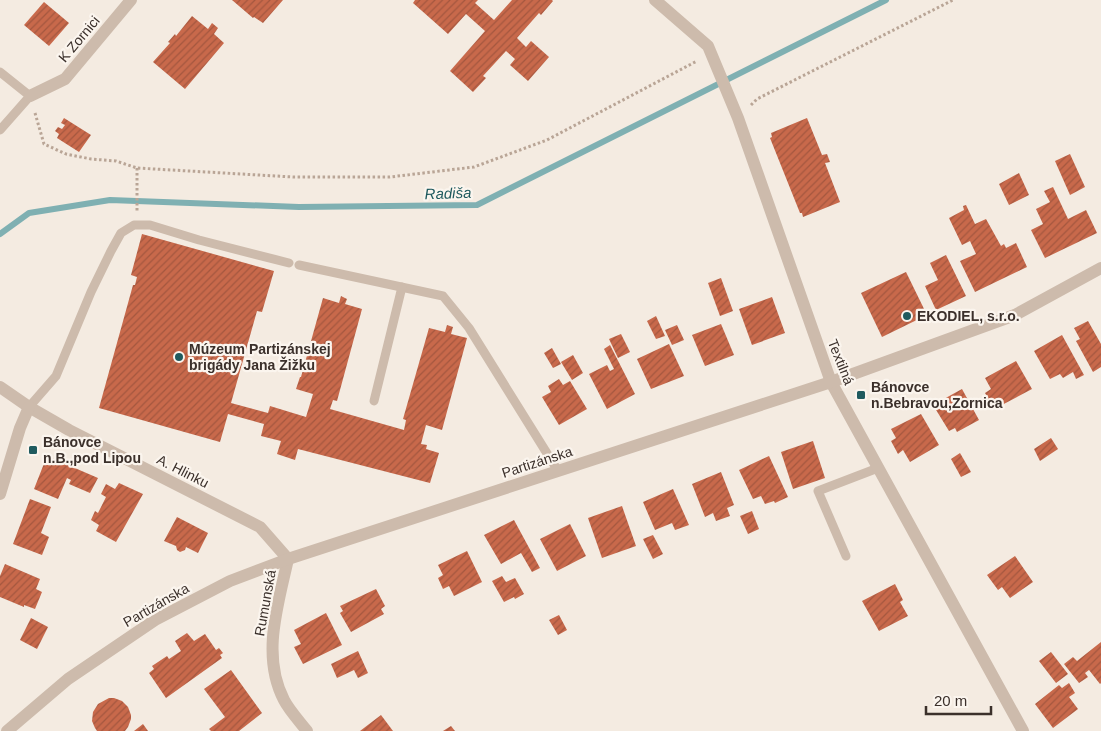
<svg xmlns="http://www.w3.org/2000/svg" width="1101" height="731" font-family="Helvetica,sans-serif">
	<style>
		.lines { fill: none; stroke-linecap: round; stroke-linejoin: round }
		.stream { stroke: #7fb0b2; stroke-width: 6 }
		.building { fill: url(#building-hatch) }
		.path { stroke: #b9a596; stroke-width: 3; stroke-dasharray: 2.5 2.5; stroke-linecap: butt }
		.service { stroke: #cdbbac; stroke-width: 9 }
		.minor { stroke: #cdbbac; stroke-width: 12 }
		.tertiary { stroke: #cdbbac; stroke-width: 12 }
		.poi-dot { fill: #1f5a5e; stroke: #fbf5ee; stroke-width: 2 }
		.labels { text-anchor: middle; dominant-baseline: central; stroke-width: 4.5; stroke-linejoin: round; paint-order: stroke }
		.street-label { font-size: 14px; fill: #3b302b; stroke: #fbf5ee }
		.poi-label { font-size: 14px; font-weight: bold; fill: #3b302b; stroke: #fbf5ee; text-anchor: start }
		.water-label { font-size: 15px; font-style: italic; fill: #1f5a5e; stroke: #fbf5ee }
	</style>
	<defs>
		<pattern id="building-hatch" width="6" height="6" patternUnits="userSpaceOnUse" patternTransform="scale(1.25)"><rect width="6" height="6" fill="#c8694b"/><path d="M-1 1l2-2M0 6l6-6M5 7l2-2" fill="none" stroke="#a4573f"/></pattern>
	</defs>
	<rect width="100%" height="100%" fill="#f4ebe1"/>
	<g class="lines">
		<polyline class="stream" points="0,234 29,213 110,200 299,207 477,205 886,0"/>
	</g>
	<g class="building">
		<polygon points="232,0 283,0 263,23 254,17 253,18"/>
		<polygon points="415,0 478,0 475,3 494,20 512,0 552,0 553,1 541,15 539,13 517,38 526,47 531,41 549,57 528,81 510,65 515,59 506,51 483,76 486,78 473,92 450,71 485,31 466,14 448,34 413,3"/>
		<polygon points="44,2 69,23 49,46 24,25"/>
		<polygon points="192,16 208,29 212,23 218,28 214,34 224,43 185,89 153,62 170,43 168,42 175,34 176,36"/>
		<polygon points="64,118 91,135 79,152 57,138 59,134 55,131 58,127 62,129 65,125 61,123"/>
		<polygon points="807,118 822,155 827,154 830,162 825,163 840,202 803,217 802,213 800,213 770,138 772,137 771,133"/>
		<polygon points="1070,154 1085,187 1070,195 1055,161"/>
		<polygon points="1019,173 1029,195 1009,205 999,184"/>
		<polygon points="1053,187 1068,219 1086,210 1097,233 1045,258 1031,230 1043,224 1036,209 1050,202 1044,191"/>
		<polygon points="966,205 975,224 986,219 1001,246 1004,244 1006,248 1016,243 1027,267 975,292 960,261 976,254 970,241 962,245 949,218 964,210 963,206"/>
		<polygon points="142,234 274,271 262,312 257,311 231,403 268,413 270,406 306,417 313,394 296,389 300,377 301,377 323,298 339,303 341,296 347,299 345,304 362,309 337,401 333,400 330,409 404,430 406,420 403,419 429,328 445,332 447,325 453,327 451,334 467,338 442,430 426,425 421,444 427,445 426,449 439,453 430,483 298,449 295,460 277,454 281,441 261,436 264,424 228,414 220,442 99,408 133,285 135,285 137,277 131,275"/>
		<polygon points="946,255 966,296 936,310 925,286 938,280 930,263"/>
		<polygon points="906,272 927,315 882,337 861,293"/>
		<polygon points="721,278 733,311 720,316 708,283"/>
		<polygon points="772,297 785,333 752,345 739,309"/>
		<polygon points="656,316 665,336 656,339 647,321"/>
		<polygon points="1088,321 1101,344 1101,367 1093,372 1076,341 1080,339 1074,328"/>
		<polygon points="721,324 734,355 705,366 692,335"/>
		<polygon points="677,325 684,340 672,345 665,330"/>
		<polygon points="621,334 630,352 618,358 609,339"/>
		<polygon points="1062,335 1084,375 1076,379 1073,372 1063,378 1060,374 1050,379 1034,351"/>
		<polygon points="669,344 684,376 651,389 637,359"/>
		<polygon points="610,345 635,394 607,409 589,374 607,365 610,371 614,369 604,349"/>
		<polygon points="552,348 561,364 553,368 544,353"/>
		<polygon points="573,355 583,373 572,380 561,362"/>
		<polygon points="1016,361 1032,389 1000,406 998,403 992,406 985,393 991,389 985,378"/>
		<polygon points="559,379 563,385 570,381 587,409 559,425 542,397 551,392 548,386"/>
		<polygon points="962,389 979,420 957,432 955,428 949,431 933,405"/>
		<polygon points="921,414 939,445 910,462 903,450 898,454 891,441 896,438 891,429"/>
		<polygon points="1051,438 1058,449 1040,461 1034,449"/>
		<polygon points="813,441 825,478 793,489 781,452"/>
		<polygon points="960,453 971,472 961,477 951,459"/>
		<polygon points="47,456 98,478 90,493 69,484 71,480 67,478 58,499 34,489"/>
		<polygon points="769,456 788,497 775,503 774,501 765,504 761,496 753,499 739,470"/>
		<polygon points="721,472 734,505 727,508 730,516 716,521 713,513 705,517 692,484"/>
		<polygon points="119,483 143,494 116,542 96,531 99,525 91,520 95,511 98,513 106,497 101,494 106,484 115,489"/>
		<polygon points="673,489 689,525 675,530 672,523 655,530 643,502"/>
		<polygon points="30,499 51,507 41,533 49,537 42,555 13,544"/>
		<polygon points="622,506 636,546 602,558 588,518"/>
		<polygon points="752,511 759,529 748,534 740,516"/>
		<polygon points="177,517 208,533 198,553 186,547 185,550 180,552 177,550 176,546 164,541"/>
		<polygon points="514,520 540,568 532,572 521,553 501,564 484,535"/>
		<polygon points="570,524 586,556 557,571 540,539"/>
		<polygon points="653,535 663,554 653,559 643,539"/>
		<polygon points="467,551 482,582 454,596 449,586 443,589 438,578 443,575 438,565"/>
		<polygon points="1015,556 1033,582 1010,598 1002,587 998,590 987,575"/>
		<polygon points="5,564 40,579 36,589 42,592 35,609 24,605 24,607 0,597 0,576"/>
		<polygon points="502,576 506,582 515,578 524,594 515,599 514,597 504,602 492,581"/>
		<polygon points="895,584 903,600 900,602 908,616 879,631 862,601"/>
		<polygon points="376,589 385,606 381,609 384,614 351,632 340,613 343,611 340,606"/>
		<polygon points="326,613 342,645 303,664 294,647 301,644 294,630"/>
		<polygon points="559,615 567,630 558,635 549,620"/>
		<polygon points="31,618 48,627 37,649 20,640"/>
		<polygon points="187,633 194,641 205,634 216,650 219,648 223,653 220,655 222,658 166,698 149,673 154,669 152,666 167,656 169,659 181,651 175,641"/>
		<polygon points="1101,642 1101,683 1100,684 1089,670 1085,673 1088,677 1079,683 1064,664 1073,657 1077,661"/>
		<polygon points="358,651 368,673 358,678 354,670 337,678 331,664"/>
		<polygon points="1051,652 1068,674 1056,683 1039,661"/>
		<polygon points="231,670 262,713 239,731 211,731 209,729 225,717 204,689"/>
		<polygon points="1069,683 1075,693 1069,697 1078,709 1053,728 1035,704 1059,685 1062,688"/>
		<polygon points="109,698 114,698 122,701 128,707 131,715 131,719 128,727 125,731 97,731 95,728 92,721 93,712 98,704"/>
		<polygon points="381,715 393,731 360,731"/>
		<polygon points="143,724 148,731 134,731"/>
		<polygon points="451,726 455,731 443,731"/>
	</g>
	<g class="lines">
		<g class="path">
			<polyline points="751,105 757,99 953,0"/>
			<polyline points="35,113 44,144 66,154 91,159 116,161 137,168 293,177 390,177 474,167 547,140 697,61"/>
			<polyline points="137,168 137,212"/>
		</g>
		<g class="service">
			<polyline points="0,72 30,96 0,130"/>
			<polyline points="299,265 443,296 469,328 558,471"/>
			<polyline points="374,401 402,287"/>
			<polyline points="29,407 56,376 91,292 111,251 121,233 134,225 150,225 199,240 289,263"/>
			<polyline points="846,556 818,491 878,468"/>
		</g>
		<g class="minor">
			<polyline points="655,0 708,46 738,118 831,382 1023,731"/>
			<polyline points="30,96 65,79 131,0"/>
			<path d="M0 387 29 407 69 430 260 527 288 559C278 605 261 656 284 700 289 710 300 722 307 731"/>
			<polyline points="0,494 20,428 29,407"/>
		</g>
		<polyline class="tertiary" points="7,731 68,679 155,620 230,581 288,559 831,382 1015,315 1101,268"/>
	</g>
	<g class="poi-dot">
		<circle cx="907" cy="316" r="5"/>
		<circle cx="179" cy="357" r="5"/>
		<rect x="856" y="390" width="10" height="10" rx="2.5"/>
		<rect x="28" y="445" width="10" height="10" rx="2.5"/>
	</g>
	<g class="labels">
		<g class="street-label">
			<text transform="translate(79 39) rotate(-50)">K Zornici</text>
			<text transform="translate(841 362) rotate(68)">Textilná</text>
			<text transform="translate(537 462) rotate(-18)">Partizánska</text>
			<text transform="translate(183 471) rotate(27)">A. Hlinku</text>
			<text transform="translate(265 603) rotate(-80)">Rumunská</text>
			<text transform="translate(156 605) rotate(-30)">Partizánska</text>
		</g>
		<g class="poi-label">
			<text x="917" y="316">EKODIEL, s.r.o.</text>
			<text x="189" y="349">Múzeum Partizánskej<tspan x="189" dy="16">brigády Jana Žižku</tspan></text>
			<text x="871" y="387">Bánovce<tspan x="871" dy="16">n.Bebravou,Zornica</tspan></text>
			<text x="43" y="442">Bánovce<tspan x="43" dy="16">n.B.,pod Lipou</tspan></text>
		</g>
		<g class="water-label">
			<text transform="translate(448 193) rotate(-2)">Radiša</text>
		</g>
	</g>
	<path d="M926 706v8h65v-8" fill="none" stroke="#3b302b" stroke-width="2.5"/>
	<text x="934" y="706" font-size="15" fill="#3b302b" stroke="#fbf5ee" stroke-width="4" paint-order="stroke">20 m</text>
</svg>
